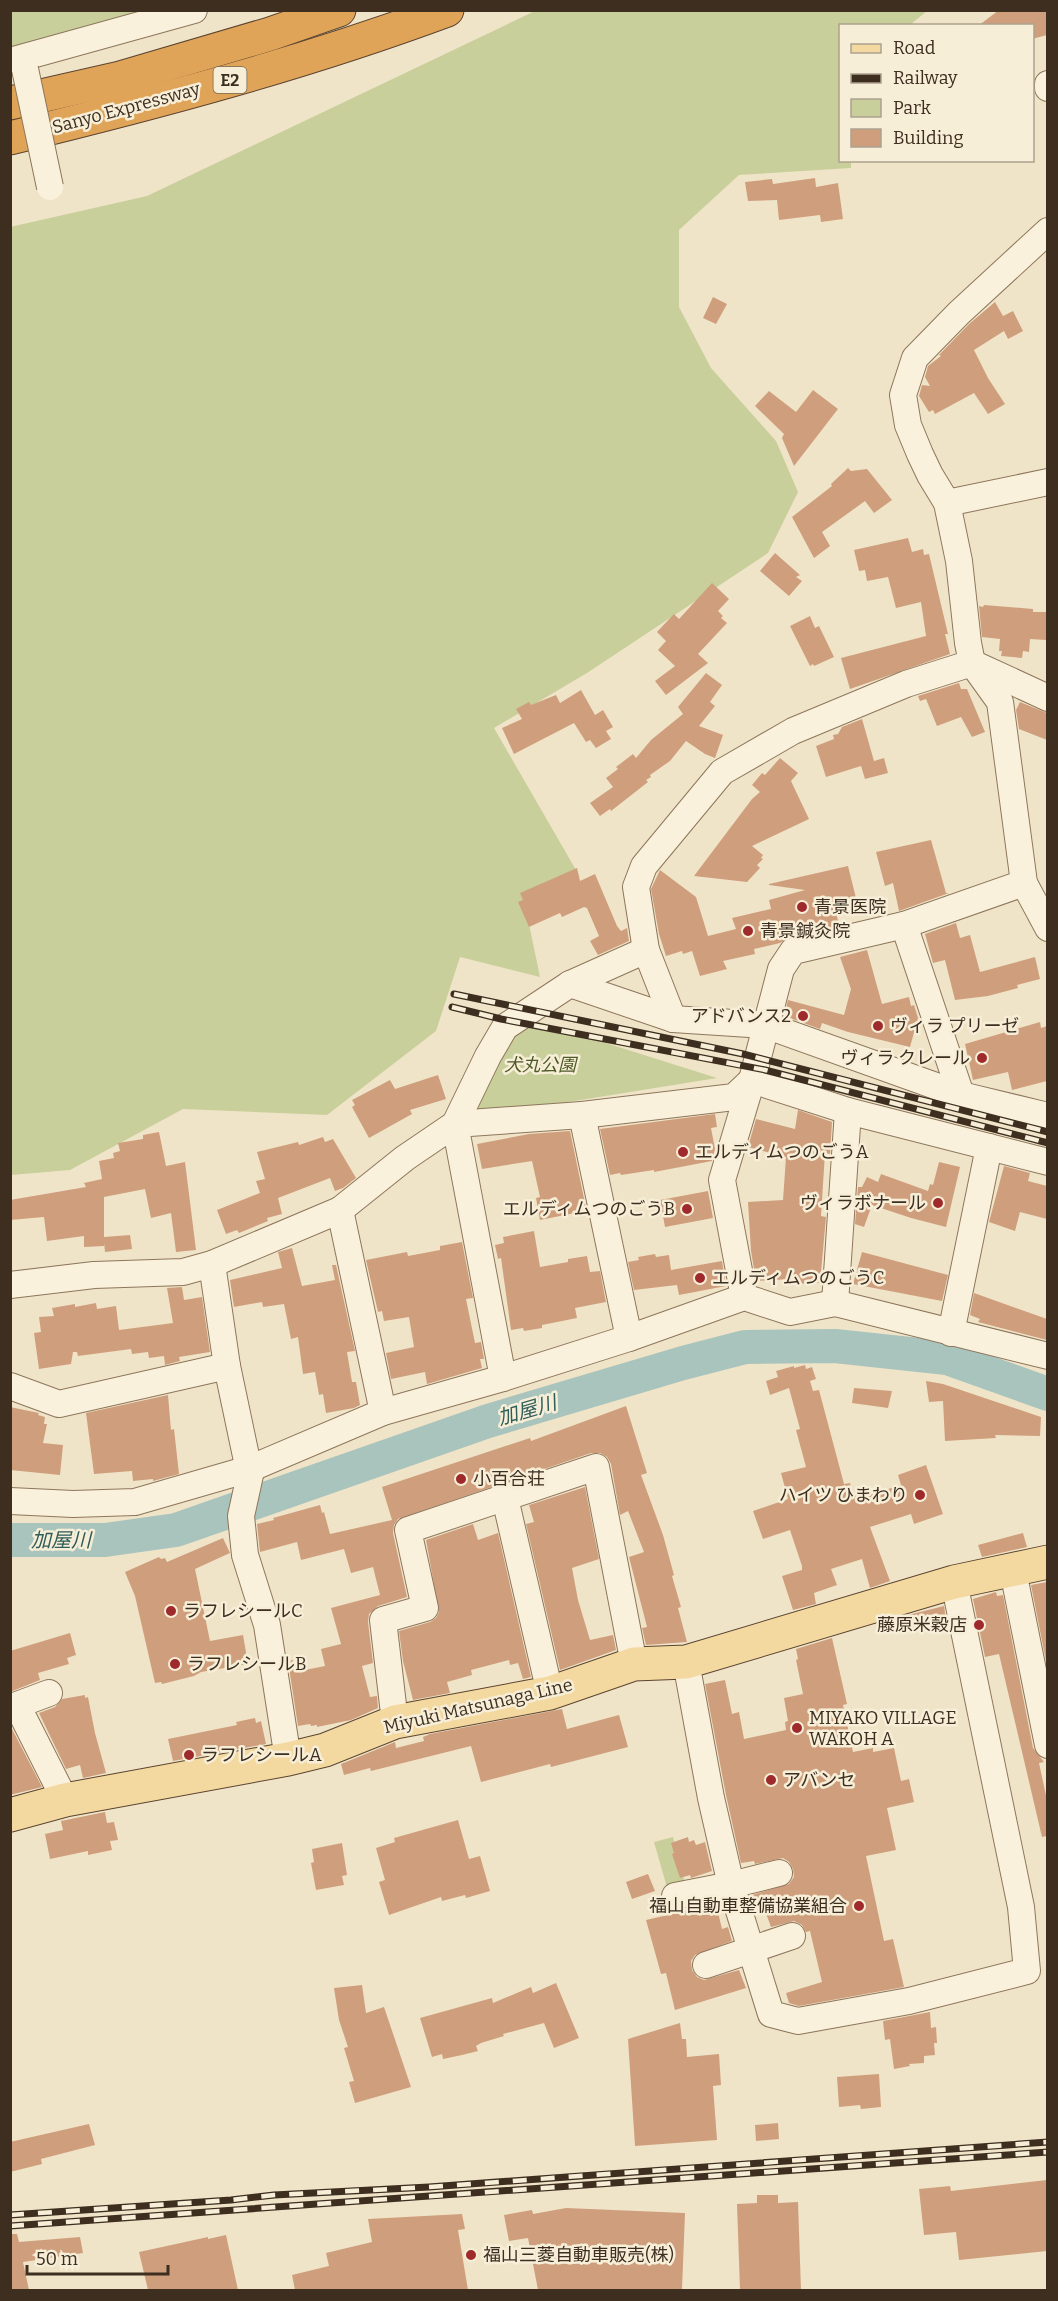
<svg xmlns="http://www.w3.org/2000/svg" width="1058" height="2301" font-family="Bitter,'Noto Sans JP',serif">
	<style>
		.green { fill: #c9cf9b }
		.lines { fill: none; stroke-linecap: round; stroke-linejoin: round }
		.river { stroke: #a9c4bc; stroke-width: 34 }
		.building { fill: #cf9f7d }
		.minor-casing { stroke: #8d765c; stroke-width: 28 }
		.major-casing { stroke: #5b4430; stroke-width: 35 }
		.highway-casing { stroke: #5b4430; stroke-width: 35 }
		.minor { stroke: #faf1dc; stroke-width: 26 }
		.major { stroke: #f3d9a0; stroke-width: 33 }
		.highway { stroke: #e0a458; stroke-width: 33 }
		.rail-casing { stroke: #3d2e20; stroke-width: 7 }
		.rail { stroke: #f7eed8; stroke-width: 4.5; stroke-dasharray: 14; stroke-linecap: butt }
		.minor-bridge-casing { stroke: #8d765c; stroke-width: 28; stroke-linecap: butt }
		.minor-bridge { stroke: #faf1dc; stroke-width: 26 }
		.poi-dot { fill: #9e2a2b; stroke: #f7eed8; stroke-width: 2 }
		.labels { text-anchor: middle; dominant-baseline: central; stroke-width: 5; stroke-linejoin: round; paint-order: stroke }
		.shield { fill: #f7eed8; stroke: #756857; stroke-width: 1.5 }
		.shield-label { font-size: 16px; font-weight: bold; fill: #3d2e20 }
		.street-label { font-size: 18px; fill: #3d2e20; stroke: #f7eed8 }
		.poi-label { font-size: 18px; fill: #3d2e20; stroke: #f7eed8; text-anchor: start }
		.park-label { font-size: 18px; font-style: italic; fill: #4d5a26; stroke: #f7eed8 }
		.water-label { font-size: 20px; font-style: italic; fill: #2f5d5a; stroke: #f7eed8 }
	</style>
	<rect width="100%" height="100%" fill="#f0e4c8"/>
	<g class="green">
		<polygon points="11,11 207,11 165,25 11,58"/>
		<polygon points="535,11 927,11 910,25 840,26 840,160 851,161 851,168 739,175 679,230 679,307 711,368 776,441 798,492 768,553 587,673 494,728 576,870 523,895 540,977 460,957 436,1031 327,1115 183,1109 70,1170 11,1175 10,227 147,196"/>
		<polygon points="533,1020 717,1078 481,1116 473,1108 505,1042"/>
		<polygon points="673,1837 686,1887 668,1891 654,1842"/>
	</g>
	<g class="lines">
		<polyline class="river" points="10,1540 105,1540 176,1530 488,1421 683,1363 745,1347 835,1346 947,1358 1048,1394"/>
	</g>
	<g class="building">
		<polygon points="999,10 1047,10 1047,35 1032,39 1032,26 978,26"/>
		<polygon points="815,178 816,187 838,183 843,219 821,222 820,215 779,220 777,200 748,201 745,182 772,179 773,184"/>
		<polygon points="713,297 727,304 716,324 703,318"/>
		<polygon points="995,302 1003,316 1013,311 1023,331 1008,339 1004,331 974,350 988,378 1005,404 988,414 974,393 935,414 933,410 929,412 919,396 922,385 930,386 925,377 928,366 941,356 939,355 969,324"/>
		<polygon points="813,390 838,409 794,466 782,438 784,434 755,406 769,391 796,412"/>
		<polygon points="848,468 851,471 867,469 892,500 874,513 865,501 822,532 830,546 814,558 792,517 832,486 831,484"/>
		<polygon points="908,538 912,552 923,549 924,555 929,554 948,634 945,634 950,654 850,689 841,658 926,636 921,602 896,608 888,577 867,581 865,570 859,571 854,550"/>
		<polygon points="775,553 800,575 796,577 802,581 789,596 760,571"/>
		<polygon points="712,583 729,599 718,611 723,616 721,618 727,623 698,654 708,663 666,695 655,681 675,666 658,650 666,641 657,632 674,614 679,619"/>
		<polygon points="984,605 1033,609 1033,612 1047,612 1046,640 1030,639 1029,652 1023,651 1022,658 1001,656 1002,651 999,651 1000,639 982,637 979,606 983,607"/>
		<polygon points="810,616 815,628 819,626 834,657 814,666 813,664 810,666 790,626"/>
		<polygon points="706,673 722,685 710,702 715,706 699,726 723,735 715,758 705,754 686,741 670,761 650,775 651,777 646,780 648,782 611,811 610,809 600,816 590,803 613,787 606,778 618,769 616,767 633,754 636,758 651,740 683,714 678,707"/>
		<polygon points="959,683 961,689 967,689 985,732 972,737 961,717 937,726 926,699 920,701 918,696"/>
		<polygon points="581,690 595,715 603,710 613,727 606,731 611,739 596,748 590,740 586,742 574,723 514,754 502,728 522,719 516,709 529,702 531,705 556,695 560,703"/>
		<polygon points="1020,702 1047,713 1047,740 1019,729 1016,710"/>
		<polygon points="862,719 874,761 884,758 888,773 865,779 861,766 826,777 816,746 834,739 833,735 838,734 842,727"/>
		<polygon points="780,758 798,773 791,781 809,819 752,846 763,855 761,858 763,859 757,865 760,868 747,882 694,876 752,799 760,792 752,785 762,773 765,775"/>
		<polygon points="931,840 946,893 949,893 899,911 893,883 885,886 876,852"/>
		<polygon points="848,866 856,898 834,904 839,925 790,936 780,943 754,949 755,954 723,961 727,969 700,976 692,951 683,954 682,951 666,956 659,934 651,889 660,870 696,897 708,936 736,929 732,918 771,909 769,900 805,890 769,885 769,884"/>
		<polygon points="577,868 580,881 595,874 617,926 621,931 627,928 629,941 598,955 590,941 599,936 587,908 584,907 562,917 560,913 529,927 518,902 523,900 520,893"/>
		<polygon points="956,923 960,938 970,935 980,972 1035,957 1040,979 1017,985 1018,988 988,996 955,1000 945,960 933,963 925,934"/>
		<polygon points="867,950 882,1004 909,997 911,1006 914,1005 918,1018 910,1047 848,1032 822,1023 820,1029 784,1016 788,1000 844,1015 851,989 840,957"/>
		<polygon points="1040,1022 1041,1028 1047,1026 1047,1081 1012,1090 1008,1072 973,1080 965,1044"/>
		<polygon points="438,1075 446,1099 410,1110 412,1114 369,1138 352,1107 355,1105 352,1100 390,1080 395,1089"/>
		<polygon points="798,1110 832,1122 830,1154 825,1153 821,1216 826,1217 820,1283 790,1284 790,1279 756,1281 751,1251 748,1202 783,1200 786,1157 748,1147 756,1119 795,1129"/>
		<polygon points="715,1114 717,1127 711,1128 715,1149 712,1161 654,1172 654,1170 621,1175 620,1173 610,1175 600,1129"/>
		<polygon points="570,1131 586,1208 579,1209 580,1212 540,1220 536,1198 540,1197 532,1161 482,1169 477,1144 529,1134"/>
		<polygon points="159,1132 166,1166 185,1162 196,1250 176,1252 171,1213 151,1218 145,1189 104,1197 104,1237 130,1235 132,1249 105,1252 104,1243 104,1246 84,1247 84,1236 47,1241 44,1217 10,1220 10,1200 86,1187 84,1183 102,1179 99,1161 114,1158 113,1153 120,1151 118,1143 143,1139 143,1135"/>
		<polygon points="323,1137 325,1142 333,1139 356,1178 343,1188 335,1191 330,1178 278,1198 282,1214 267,1218 268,1221 239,1233 237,1230 226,1234 217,1210 260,1193 256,1181 265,1179 257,1152 298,1142 299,1145"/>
		<polygon points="939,1162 960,1167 946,1227 911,1218 872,1205 864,1227 855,1224 858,1187 862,1187 867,1177 878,1182 881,1174 928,1191 930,1184 933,1185"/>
		<polygon points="1004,1166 1030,1173 1028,1181 1047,1186 1047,1219 1020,1212 1015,1231 989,1222"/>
		<polygon points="708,1191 713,1218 665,1227 660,1200"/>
		<polygon points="534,1231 540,1267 568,1262 568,1259 587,1256 590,1272 600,1271 606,1302 575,1308 577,1318 542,1325 542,1328 524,1331 523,1328 511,1330 501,1258 498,1259 495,1245 504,1243 503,1237"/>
		<polygon points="462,1242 473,1298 466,1299 475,1343 481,1342 484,1359 480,1359 482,1368 427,1384 425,1372 391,1379 386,1353 414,1347 409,1317 384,1321 382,1311 378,1312 366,1260 407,1252 408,1256 440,1250 440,1246"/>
		<polygon points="292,1248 302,1286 335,1280 332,1265 336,1265 355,1351 347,1352 352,1382 356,1382 360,1405 354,1408 326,1413 323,1394 319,1395 315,1372 303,1374 298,1337 291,1339 284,1304 263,1307 262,1302 234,1307 230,1280 282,1268 278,1252"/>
		<polygon points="862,1252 948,1275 942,1301 853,1284"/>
		<polygon points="655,1254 656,1257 669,1255 671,1270 722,1261 726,1286 679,1295 677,1285 634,1290 628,1262 639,1260 638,1257"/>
		<polygon points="182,1287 184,1300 202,1297 210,1352 179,1357 180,1361 165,1365 164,1356 149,1358 148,1352 132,1354 131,1349 78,1356 77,1352 73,1352 71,1364 39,1369 34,1333 41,1332 39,1317 54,1316 52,1308 75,1304 75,1307 96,1303 97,1309 116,1306 119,1330 173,1323 167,1288"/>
		<polygon points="974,1293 1047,1319 1047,1340 978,1322 980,1319 970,1315"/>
		<polygon points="805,1365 806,1369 812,1367 816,1379 810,1381 813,1391 819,1390 844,1484 850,1483 853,1495 858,1493 859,1498 901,1485 898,1475 926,1465 943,1514 914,1524 911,1514 870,1527 890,1581 870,1588 862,1559 831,1569 837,1585 814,1593 816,1604 793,1610 782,1576 802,1570 802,1566 790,1530 763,1539 753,1511 788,1499 781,1473 806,1467 796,1430 800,1429 789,1388 770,1395 766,1381 778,1377 776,1371 794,1366 794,1368"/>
		<polygon points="926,1381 943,1384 1041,1417 1040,1436 995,1435 996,1438 945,1441 943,1401 929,1402"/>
		<polygon points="854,1388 892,1391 888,1408 852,1403"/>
		<polygon points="168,1395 171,1430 174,1429 179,1474 153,1481 153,1479 133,1481 132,1471 94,1474 86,1413"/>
		<polygon points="626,1406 647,1473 641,1475 663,1535 674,1575 672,1576 681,1607 678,1608 687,1642 646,1645 642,1628 647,1627 629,1557 644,1552 628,1511 620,1515 611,1464 607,1457 600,1453 591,1453 398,1519 394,1525 393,1533 407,1597 378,1606 369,1614 368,1622 373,1663 362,1666 370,1697 377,1696 378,1708 351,1720 317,1727 317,1725 311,1726 310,1724 298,1726 288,1661 293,1660 295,1672 325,1666 321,1649 341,1644 331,1608 380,1595 373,1567 351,1573 344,1549 301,1560 297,1542 260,1552 257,1524 274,1520 273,1518 320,1505 322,1513 324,1512 330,1534 392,1520 382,1487 530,1438 531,1441"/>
		<polygon points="10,1407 39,1413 38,1415 45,1417 44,1424 47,1424 43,1443 63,1445 60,1475 10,1470"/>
		<polygon points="585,1487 599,1559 572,1568 578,1600 590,1640 613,1635 616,1650 560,1670 526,1524 534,1522 529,1505"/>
		<polygon points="473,1524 478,1540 498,1533 531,1677 523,1679 518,1663 510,1665 509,1660 471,1670 472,1675 447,1682 450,1693 413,1700 403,1661 399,1631 430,1622 436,1618 439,1612 426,1540"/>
		<polygon points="1023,1533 1027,1547 982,1557 978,1545"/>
		<polygon points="223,1538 230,1553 195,1569 210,1641 243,1635 248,1664 201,1672 194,1676 162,1684 161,1682 155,1683 135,1596 125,1572 159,1557 161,1559 165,1558 167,1562"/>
		<polygon points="1047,1582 1047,1666 1031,1585"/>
		<polygon points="996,1592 997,1596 1003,1595 1033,1748 1044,1762 1039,1763 1047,1800 1047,1836 1042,1837 999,1654 985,1657 973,1599"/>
		<polygon points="944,1606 946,1620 907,1629 904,1616"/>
		<polygon points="70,1633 76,1655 67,1658 69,1664 38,1673 40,1680 10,1692 10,1651"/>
		<polygon points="832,1638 847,1704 843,1705 853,1752 873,1748 873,1752 894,1748 901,1781 909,1779 914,1802 887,1808 896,1850 866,1856 884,1941 893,1939 904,1987 799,2006 789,2003 786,1993 822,1982 810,1931 806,1932 802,1925 794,1921 771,1927 764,1908 757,1910 752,1895 789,1884 794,1877 793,1869 789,1862 783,1858 755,1864 754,1861 741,1863 726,1795 705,1684 725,1680 732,1714 739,1712 744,1739 786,1730 785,1722 788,1721 784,1698 803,1694 796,1660 798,1659 796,1649"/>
		<polygon points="85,1695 85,1698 88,1697 95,1733 106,1773 83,1778 80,1765 66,1769 39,1713 55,1707 62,1699"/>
		<polygon points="562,1709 567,1729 619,1715 628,1747 551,1767 550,1764 481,1782 471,1746 371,1771 370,1768 344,1775 341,1764 395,1742 396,1748 424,1741 423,1737 430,1734"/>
		<polygon points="255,1718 256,1723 261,1721 266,1744 173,1761 168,1739 237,1725 236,1722"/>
		<polygon points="10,1725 42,1787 10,1795"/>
		<polygon points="105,1812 107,1823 114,1822 118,1840 110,1841 112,1850 88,1855 88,1851 50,1859 45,1834 63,1830 61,1821"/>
		<polygon points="458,1820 469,1859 480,1856 490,1891 466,1898 465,1895 442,1901 441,1897 389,1915 379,1882 385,1880 376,1848 395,1842 394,1838"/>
		<polygon points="688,1837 689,1842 694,1840 696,1845 705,1842 712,1871 691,1878 690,1875 680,1878 672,1854 674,1853 671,1843"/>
		<polygon points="342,1843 347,1875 342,1876 344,1885 316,1890 311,1863 314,1862 312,1849"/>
		<polygon points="648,1874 655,1891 632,1899 626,1882"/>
		<polygon points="716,1904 722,1929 728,1927 732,1941 695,1955 691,1961 692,1970 697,1977 704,1980 739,1970 746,1988 675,2010 666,1973 661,1974 646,1920"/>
		<polygon points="556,1983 579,2038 554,2048 544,2023 503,2034 504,2036 481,2043 476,2046 478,2051 462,2055 443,2059 442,2054 432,2057 420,2018 492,1998 493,2003 531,1987 533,1993"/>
		<polygon points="362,1985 366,2013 384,2007 411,2087 355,2103 349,2082 354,2081 344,2048 348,2047 339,2020 334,1988"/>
		<polygon points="930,2012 931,2028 936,2027 937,2043 934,2043 935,2055 924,2056 924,2063 909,2064 910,2066 894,2069 890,2039 885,2040 883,2021"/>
		<polygon points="680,2023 682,2039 686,2039 687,2057 719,2054 721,2085 713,2086 717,2140 635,2146 628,2039"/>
		<polygon points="879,2074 881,2107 861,2109 860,2105 839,2107 837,2077"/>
		<polygon points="778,2123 779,2139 756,2141 755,2125"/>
		<polygon points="89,2124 95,2145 41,2159 42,2164 10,2172 10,2142"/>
		<polygon points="1047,2180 1047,2251 959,2260 956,2232 924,2235 919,2189 950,2186 951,2191"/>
		<polygon points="757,2195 778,2195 778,2203 798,2202 801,2290 740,2290 737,2204 757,2203"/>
		<polygon points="566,2208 685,2213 682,2290 538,2290 528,2238 509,2241 504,2215 532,2210 533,2214"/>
		<polygon points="462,2214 465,2229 458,2230 468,2290 295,2290 292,2275 329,2266 326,2253 372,2242 368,2219"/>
		<polygon points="10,2234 17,2234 19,2242 80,2237 83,2253 23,2262 29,2290 10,2290"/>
		<polygon points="226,2235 238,2290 148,2290 139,2252 208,2237 208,2239"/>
	</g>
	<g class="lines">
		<g class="minor-casing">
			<g id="minor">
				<polyline points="10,61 194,10"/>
				<polyline points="1048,84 1048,88"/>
				<polyline points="1048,231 959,313 915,358 903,395 908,425 920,454 930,475 947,503 959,561 968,643 972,663 1000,702 1024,883 1048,928"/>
				<polyline points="947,503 1048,482"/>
				<polyline points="904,925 961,1095"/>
				<polyline points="570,984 673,1019 765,1025 961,1095 1048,1116"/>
				<polyline points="673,1019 646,950 636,887 644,866 722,772 793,731 906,684 972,663 1048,698"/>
				<polyline points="582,1115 629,1338"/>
				<polyline points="340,1210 383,1412"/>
				<polyline points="212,1264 227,1366 250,1475 241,1516 245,1555 267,1625 288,1759"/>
				<polyline points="10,1285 94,1275 183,1272 212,1264 340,1210 405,1158 455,1124 488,1056 505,1027 570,984 646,950"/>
				<polyline points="744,1297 722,1180 752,1080 781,969 793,951 904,925 1024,883"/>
				<polyline points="835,1303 848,1111"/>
				<polyline points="951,1333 989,1147"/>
				<polyline points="503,1378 455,1124 582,1115 734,1097 752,1080 848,1111 1048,1162"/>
				<polyline points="10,1386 59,1404 227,1366"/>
				<polyline points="505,1498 550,1693"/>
				<polyline points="10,1501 73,1504 135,1502 249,1469 383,1412 503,1378 629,1338 744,1297 790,1312 835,1303 1048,1356"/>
				<polyline points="1013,1571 1048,1745"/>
				<polyline points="686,1662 711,1798 731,1885 771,2014 798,2021 909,2001 1027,1971 1021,1907 954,1582"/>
				<polyline points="49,1693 17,1705 65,1800"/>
				<polyline points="395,1722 383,1620 425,1608 408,1530 596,1467 634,1664"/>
				<polyline points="675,1896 731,1885 779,1873"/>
				<polyline points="706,1965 792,1936"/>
			</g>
		</g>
		<g class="major-casing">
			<polyline id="major" points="10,1815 65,1800 288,1759 325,1750 395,1722 550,1693 634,1664 686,1662 954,1582 1048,1562"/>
		</g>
		<g class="highway-casing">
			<g id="highway">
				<polyline points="10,103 120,78 270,34 339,10"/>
				<path d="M10 138C158 102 304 63 447 10"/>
			</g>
		</g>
		<use href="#minor" class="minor"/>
		<use href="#major" class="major"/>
		<use href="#highway" class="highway"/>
		<g class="rail-casing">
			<g id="rail">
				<polyline points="454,994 743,1054 1048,1132"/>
				<polyline points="452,1007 501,1019 765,1070 1048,1143"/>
				<polyline points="10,2215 231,2200 274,2195 429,2187 1048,2142"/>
				<polyline points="10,2226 1048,2152"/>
			</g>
		</g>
		<use href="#rail" class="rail"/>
		<g class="minor-bridge-casing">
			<polyline id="minor-bridge" points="25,69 50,187"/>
		</g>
		<use href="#minor-bridge" class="minor-bridge"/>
	</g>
	<g class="poi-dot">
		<circle cx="802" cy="907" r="6"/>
		<circle cx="748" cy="931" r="6"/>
		<circle cx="803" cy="1016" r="6"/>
		<circle cx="878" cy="1026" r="6"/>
		<circle cx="982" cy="1058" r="6"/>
		<circle cx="683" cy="1152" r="6"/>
		<circle cx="938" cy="1203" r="6"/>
		<circle cx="687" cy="1209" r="6"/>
		<circle cx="700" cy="1278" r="6"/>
		<circle cx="461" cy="1479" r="6"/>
		<circle cx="920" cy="1495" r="6"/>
		<circle cx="171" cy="1611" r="6"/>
		<circle cx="979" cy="1625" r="6"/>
		<circle cx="175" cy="1664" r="6"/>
		<circle cx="797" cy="1728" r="6"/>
		<circle cx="189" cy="1755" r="6"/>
		<circle cx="771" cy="1780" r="6"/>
		<circle cx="859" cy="1906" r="6"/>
		<circle cx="471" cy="2255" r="6"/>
	</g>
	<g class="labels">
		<rect class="shield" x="213.5" y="67" width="33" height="26" rx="4.5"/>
		<g class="shield-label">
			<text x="230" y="80">E2</text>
		</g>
		<g class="street-label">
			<text transform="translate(126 108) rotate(-15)">Sanyo Expressway</text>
			<text transform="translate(478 1706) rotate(-13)">Miyuki Matsunaga Line</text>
		</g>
		<g class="poi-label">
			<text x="814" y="907">青景医院</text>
			<text x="760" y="931">青景鍼灸院</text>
			<text x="791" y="1016" text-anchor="end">アドバンス2</text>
			<text x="890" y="1026">ヴィラ プリーゼ</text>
			<text x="970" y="1058" text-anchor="end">ヴィラ クレール</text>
			<text x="695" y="1152">エルディムつのごうA</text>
			<text x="926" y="1203" text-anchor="end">ヴィラボナール</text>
			<text x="675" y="1209" text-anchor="end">エルディムつのごうB</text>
			<text x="712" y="1278">エルディムつのごうC</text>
			<text x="473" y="1479">小百合荘</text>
			<text x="908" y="1495" text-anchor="end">ハイツ ひまわり</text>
			<text x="183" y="1611">ラフレシールC</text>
			<text x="967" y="1625" text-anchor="end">藤原米穀店</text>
			<text x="187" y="1664">ラフレシールB</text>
			<text x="809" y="1718">MIYAKO VILLAGE<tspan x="809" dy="21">WAKOH A</tspan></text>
			<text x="201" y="1755">ラフレシールA</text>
			<text x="783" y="1780">アバンセ</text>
			<text x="847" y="1906" text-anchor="end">福山自動車整備協業組合</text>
			<text x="483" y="2255">福山三菱自動車販売(株)</text>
		</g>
		<g class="park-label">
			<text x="540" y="1065">犬丸公園</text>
		</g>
		<g class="water-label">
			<text transform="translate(527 1410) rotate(-16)">加屋川</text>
			<text x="61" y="1540">加屋川</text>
		</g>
	</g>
	<rect width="1058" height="2301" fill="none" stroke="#3d2e20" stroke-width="24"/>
	<rect x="839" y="24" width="195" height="138" fill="#f7eed8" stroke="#ada18e" stroke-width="1.5"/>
	<rect x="851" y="44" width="30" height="9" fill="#f3d9a0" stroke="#ada18e" stroke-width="1.5"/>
	<text x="893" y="54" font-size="18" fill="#3d2e20">Road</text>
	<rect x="851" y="74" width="30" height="9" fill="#3d2e20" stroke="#ada18e" stroke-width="1.5"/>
	<text x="893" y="84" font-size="18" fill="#3d2e20">Railway</text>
	<rect x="851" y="99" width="30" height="18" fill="#c9cf9b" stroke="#ada18e" stroke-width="1.5"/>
	<text x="893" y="114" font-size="18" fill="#3d2e20">Park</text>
	<rect x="851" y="129" width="30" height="18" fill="#cf9f7d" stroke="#ada18e" stroke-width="1.5"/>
	<text x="893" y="144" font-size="18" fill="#3d2e20">Building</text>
	<path d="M27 2265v9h141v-9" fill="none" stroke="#3d2e20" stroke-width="3"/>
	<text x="36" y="2265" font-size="18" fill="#3d2e20" stroke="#f7eed8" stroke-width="4.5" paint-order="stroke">50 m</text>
</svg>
